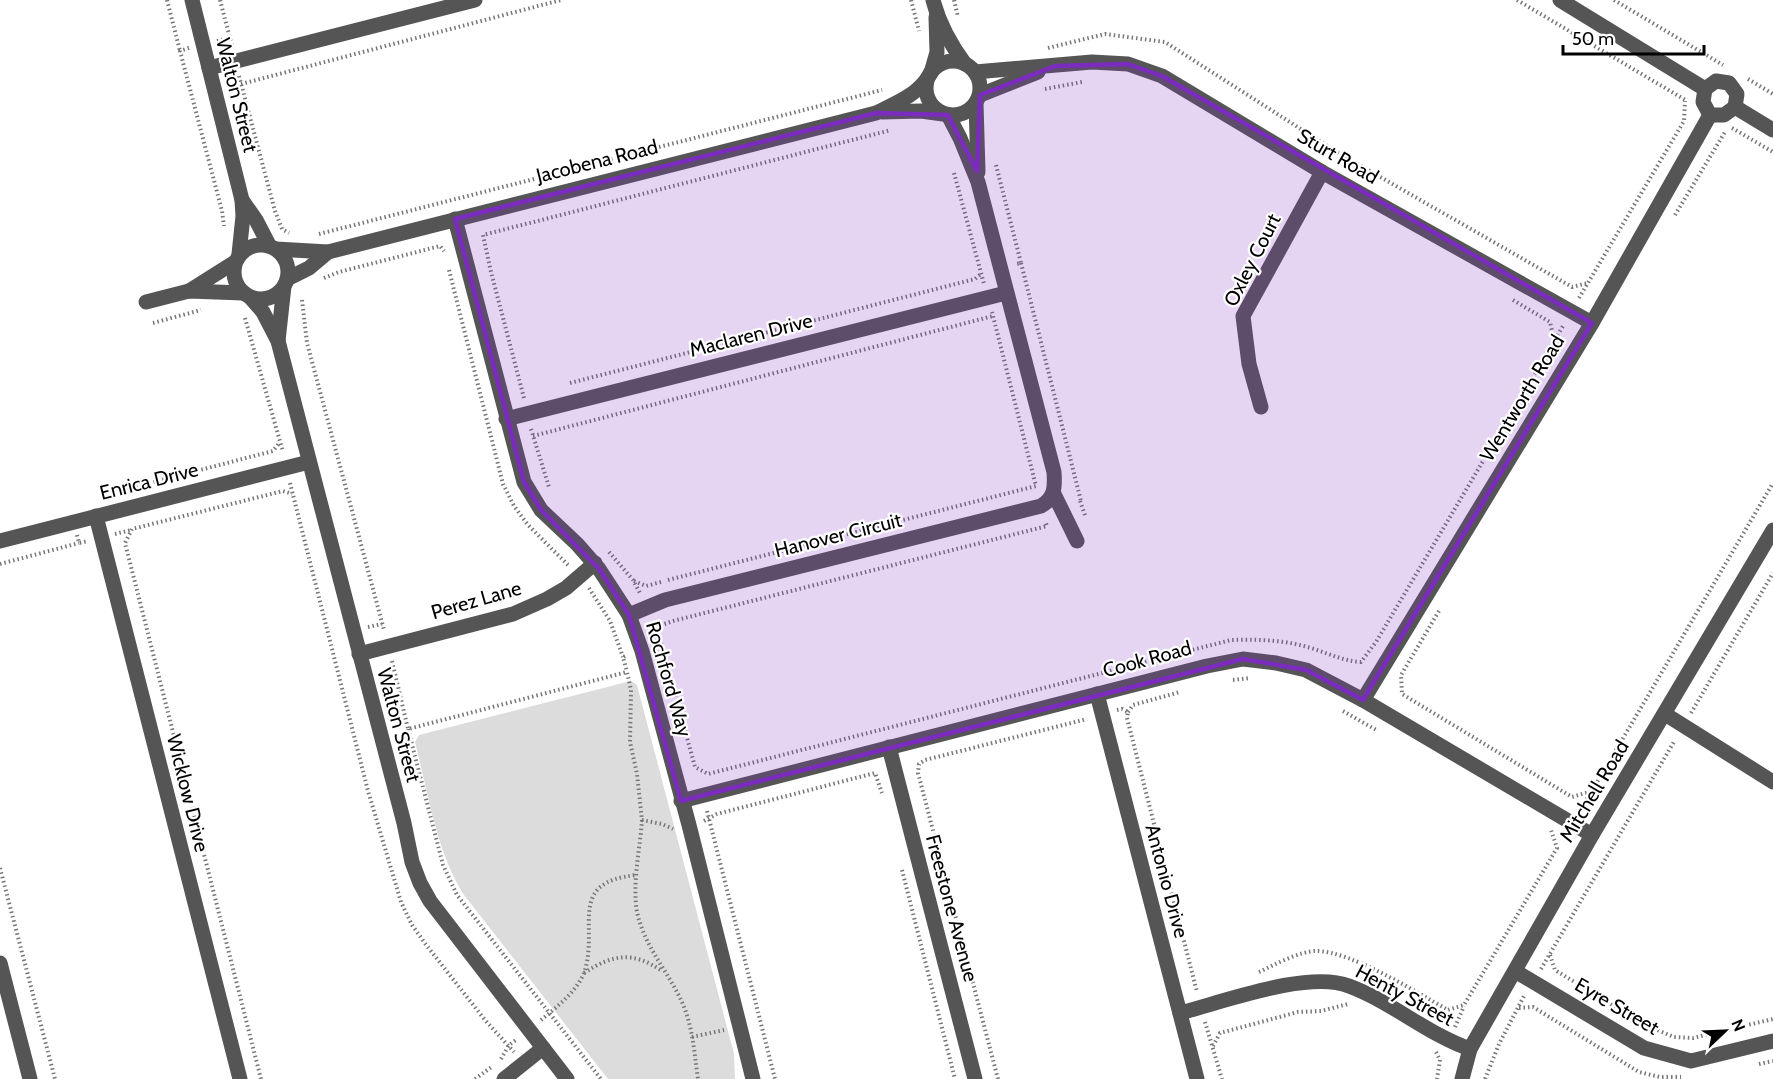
<svg xmlns="http://www.w3.org/2000/svg" width="1773" height="1079" font-family="Cabin,sans-serif">
	<style>
		.green { fill: #dcdcdc }
		.lines { fill: none; stroke-linecap: round; stroke-linejoin: round }
		.path { stroke: #777; stroke-width: 4; stroke-dasharray: 1.5 3; stroke-linecap: butt }
		.minor { stroke: #555; stroke-width: 15 }
		.marked { fill: #7b2cbf; fill-opacity: 0.2; stroke: #7b2cbf; stroke-width: 4.5; stroke-linejoin: round }
		.labels { text-anchor: middle; dominant-baseline: central; stroke-width: 4.5; stroke-linejoin: round; paint-order: stroke }
		.street-label { font-size: 20px; fill: #000; stroke: #fff }
	</style>
	<rect width="100%" height="100%" fill="#fff"/>
	<path class="green" d="M631 681 637 685 734 1054 735 1079H608L464 895C436 851 428 792 415 742L419 735Z"/>
	<g class="lines">
		<g class="path">
			<polyline points="167,0 180,51"/>
			<polyline points="220,0 232,46"/>
			<polyline points="911,0 919,31"/>
			<polyline points="954,0 958,17"/>
			<polyline points="1517,0 1687,101"/>
			<polyline points="1614,0 1723,65"/>
			<polyline points="217,41 230,38"/>
			<polyline points="189,48 180,51 222,211 224,226"/>
			<polyline points="1048,48 1105,34 1165,42 1335,151 1572,287 1588,283"/>
			<polyline points="239,76 275,211 282,229 289,233"/>
			<polyline points="1748,79 1773,94"/>
			<polyline points="241,84 561,0"/>
			<polyline points="1045,89 1082,82"/>
			<polyline points="1732,128 1773,152"/>
			<polyline points="996,165 1021,263 1016,264"/>
			<polyline points="954,173 984,284"/>
			<polyline points="1675,215 1725,132"/>
			<polyline points="319,234 882,90"/>
			<polyline points="1021,263 1081,501"/>
			<polyline points="449,270 503,484 514,506 528,525 568,565"/>
			<polyline points="324,278 339,272 440,246 444,251"/>
			<polyline points="1579,298 1684,121 1685,101"/>
			<polyline points="302,300 307,343 384,630"/>
			<polyline points="1513,300 1550,322 1554,340"/>
			<polyline points="245,318 283,452"/>
			<polyline points="153,323 201,310"/>
			<polyline points="570,383 975,279 982,273"/>
			<polyline points="524,398 491,272 483,235 891,130"/>
			<polyline points="531,429 549,487"/>
			<polyline points="533,436 993,316"/>
			<polyline points="290,483 368,791 401,902 412,925 427,946 485,1020 514,1052"/>
			<polyline points="123,490 273,451 280,442"/>
			<polyline points="1080,501 1086,518"/>
			<polyline points="115,534 131,530"/>
			<polyline points="77,535 79,543 88,541"/>
			<polyline points="609,552 633,580 640,593"/>
			<polyline points="0,564 79,543"/>
			<polyline points="668,580 1036,486 992,312"/>
			<polyline points="634,581 646,586 661,582"/>
			<polyline points="589,588 610,621 623,657"/>
			<polyline points="1439,611 1401,675 1402,694 1572,797 1592,791 1773,483"/>
			<path d="M654 622 662 646 695 767 708 774 1231 640C1258 639 1285 640 1311 648 1328 653 1343 661 1361 662L1376 642 1563 326"/>
			<polyline points="368,627 382,624"/>
			<polyline points="656,627 673,621 1047,526 1045,521"/>
			<polyline points="625,656 623,657 627,672"/>
			<polyline points="392,661 408,729 627,672 631,690 630,742 637,774 642,820 662,824 673,829"/>
			<polyline points="1233,680 1250,678"/>
			<polyline points="1117,710 1122,709 1128,712 1127,718 1197,992"/>
			<polyline points="1343,711 1378,731"/>
			<polyline points="1128,712 1133,705 1180,692"/>
			<polyline points="1691,713 1773,573"/>
			<polyline points="408,729 443,865 457,895 601,1079"/>
			<polyline points="707,811 775,1079"/>
			<polyline points="1580,811 1591,792"/>
			<path d="M642 820C640 848 632 885 637 912 644 945 666 969 680 998 693 1024 694 1052 698 1079"/>
			<polyline points="704,821 717,814 875,773 882,793"/>
			<polyline points="0,868 55,1079"/>
			<polyline points="902,870 955,1079"/>
			<polyline points="1550,955 1555,970 1643,1024 1674,1037 1693,1038 1773,1019"/>
			<polyline points="1541,969 1675,740"/>
			<path d="M1259 972C1274 965 1300 951 1316 951 1351 951 1416 992 1448 1010L1464 1005 1557 848 1551 830"/>
			<path d="M584 973C613 954 633 951 662 971"/>
			<polyline points="1519,1008 1533,1007 1639,1072 1660,1077 1681,1077"/>
			<path d="M541 1020C557 1007 576 992 584 973 600 927 565 882 637 875"/>
			<polyline points="1205,1022 1222,1079"/>
			<polyline points="1455,1027 1464,1006"/>
			<polyline points="692,1037 724,1030"/>
			<polyline points="1213,1046 1220,1033 1298,1012 1321,1011 1348,1004"/>
			<polyline points="1436,1052 1440,1060 1437,1079"/>
			<polyline points="501,1059 509,1045 516,1040"/>
			<polyline points="1759,1064 1773,1061"/>
			<polyline points="261,1079 125,543 132,529 283,491 292,494"/>
			<polyline points="475,1079 493,1066"/>
			<polyline points="998,1079 918,773 919,764 925,760 1087,719"/>
			<polyline points="1485,1079 1499,1044 1524,996"/>
		</g>
		<g class="minor">
			<polyline points="192,0 242,200 243,216 239,254"/>
			<path d="M933 0C939 23 951 45 965 64"/>
			<polyline points="1560,0 1705,89"/>
			<circle cx="953" cy="88" r="27"/>
			<polyline points="209,68 475,0"/>
			<polyline points="975,72 1092,62 1128,64 1162,76 1322,172 1592,323"/>
			<polyline points="931,73 937,52 936,17"/>
			<polygon points="1716,81 1729,83 1737,94 1735,107 1724,115 1710,115 1703,102 1705,89"/>
			<polyline points="980,95 1038,72"/>
			<polyline points="976,103 978,172"/>
			<polyline points="1735,107 1773,130"/>
			<polyline points="882,112 921,111 943,114"/>
			<polyline points="242,200 256,220 269,245"/>
			<polyline points="455,219 524,482 541,510 577,544 599,569 629,615 642,651 689,825 753,1079"/>
			<circle cx="261" cy="272" r="27"/>
			<path d="M276 249 328 252 876 113C896 103 916 96 929 76"/>
			<polyline points="287,279 309,268 328,252"/>
			<polyline points="189,291 235,262"/>
			<polyline points="250,297 263,312 278,341 404,823 412,862 420,883 430,901 567,1079"/>
			<polyline points="146,302 189,291 243,293"/>
			<polyline points="278,341 284,286"/>
			<polyline points="1261,407 1249,364 1243,316 1322,172"/>
			<polyline points="506,419 1006,293"/>
			<polyline points="1054,494 1077,541"/>
			<polyline points="96,516 240,1079"/>
			<polyline points="0,541 309,462"/>
			<path d="M629 615 665 600 1041 506C1055 498 1055 487 1054 472L978 182 960 138 948 115"/>
			<polyline points="359,654 513,614 547,599 566,588 595,563"/>
			<polyline points="1097,694 1197,1079"/>
			<polyline points="1363,700 1592,323 1710,115"/>
			<polyline points="1665,714 1773,782"/>
			<polyline points="889,747 975,1079"/>
			<polyline points="681,801 1207,666 1243,659 1276,663 1306,670 1363,700 1592,835"/>
			<polyline points="0,963 30,1079"/>
			<polyline points="1515,971 1644,1048 1691,1061 1773,1041"/>
			<path d="M1180 1013C1223 1002 1308 970 1349 986 1392 1002 1427 1034 1470 1049"/>
			<polyline points="504,1079 543,1048"/>
			<polyline points="1462,1079 1470,1049 1592,835 1773,530"/>
		</g>
	</g>
	<path class="marked" d="M1128 64 1162 76 1592 323 1363 700 1306 670 1243 659 681 801 629 615 599 569 541 510 524 482 455 219 876 113 948 115 977 171 980 95 1055 66Z"/>
	<g class="labels">
		<g class="street-label">
			<text transform="translate(237 95) rotate(76)">Walton Street</text>
			<text transform="translate(1338 156) rotate(30)">Sturt Road</text>
			<text transform="translate(597 161) rotate(-14)">Jacobena Road</text>
			<text transform="translate(1252 260) rotate(-63)">Oxley Court</text>
			<text transform="translate(751 335) rotate(-14)">Maclaren Drive</text>
			<text transform="translate(1522 398) rotate(-59)">Wentworth Road</text>
			<text transform="translate(149 481) rotate(-14)">Enrica Drive</text>
			<text transform="translate(838 535) rotate(-14)">Hanover Circuit</text>
			<text transform="translate(476 600) rotate(-16)">Perez Lane</text>
			<text transform="translate(1147 659) rotate(-15)">Cook Road</text>
			<text transform="translate(669 679) rotate(74)">Rochford Way</text>
			<text transform="translate(399 725) rotate(75)">Walton Street</text>
			<text transform="translate(1594 791) rotate(-59)">Mitchell Road</text>
			<text transform="translate(188 793) rotate(76)">Wicklow Drive</text>
			<text transform="translate(1167 881) rotate(75)">Antonio Drive</text>
			<text transform="translate(952 908) rotate(75)">Freestone Avenue</text>
			<text transform="translate(1405 995) rotate(28)">Henty Street</text>
			<text transform="translate(1617 1006) rotate(30)">Eyre Street</text>
		</g>
	</g>
	<g transform="translate(1725 1031) rotate(67)" stroke="#ffffff" stroke-width="4.5" paint-order="stroke">
	<path d="M0-4.5L10 22L0 15L-10 22Z" fill="#000000"/>
	<text y="-9" font-size="16" font-weight="bold" text-anchor="middle" fill="#000000">N</text>
	</g>
	<path d="M1563 45v9h141v-9" fill="none" stroke="#000000" stroke-width="3"/>
	<text x="1572" y="45" font-size="18" fill="#000000" stroke="#ffffff" stroke-width="4.5" paint-order="stroke">50 m</text>
</svg>
